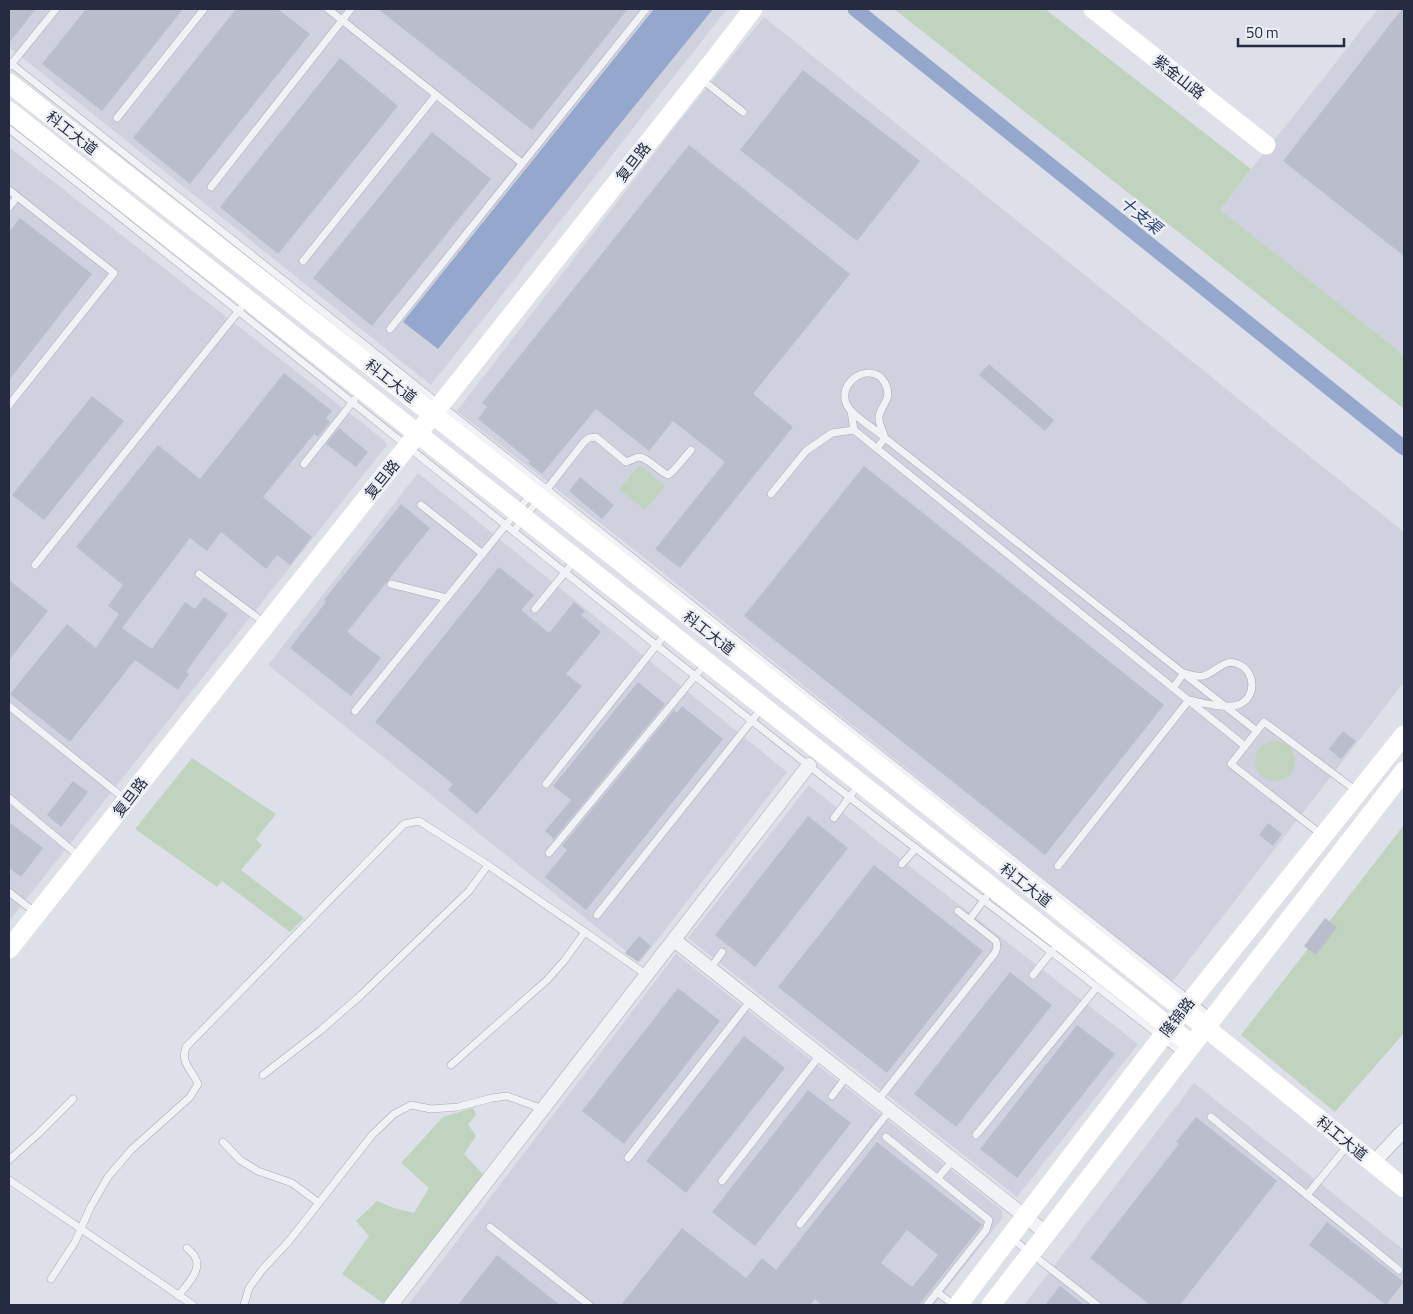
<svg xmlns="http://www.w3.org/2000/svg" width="1413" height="1314" font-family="'Titillium Web','Noto Sans SC',sans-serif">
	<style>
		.built { fill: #cfd2de }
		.green { fill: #c0d3be }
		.water { fill: #95a7cc }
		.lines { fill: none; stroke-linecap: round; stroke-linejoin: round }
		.canal { stroke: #95a7cc; stroke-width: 15 }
		.building { fill: #babecc; fill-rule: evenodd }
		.lane-casing { stroke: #a6aab6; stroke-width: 8 }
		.street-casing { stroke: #a6aab6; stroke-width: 15 }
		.lane { stroke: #f0f2f6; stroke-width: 7 }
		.street { stroke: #f0f2f6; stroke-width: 14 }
		.secondary { stroke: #fff; stroke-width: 19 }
		.labels { text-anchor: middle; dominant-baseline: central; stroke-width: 5; stroke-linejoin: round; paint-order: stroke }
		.street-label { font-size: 15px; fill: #252b40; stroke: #edeff6 }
		.water-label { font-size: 16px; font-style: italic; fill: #2c4377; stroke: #edeff6 }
	</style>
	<rect width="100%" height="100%" fill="#dde0e8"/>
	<g class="built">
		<polygon points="9,9 727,9 431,385 9,47"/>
		<polygon points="1378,9 1404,9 1404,355 1219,210"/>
		<polygon points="764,17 1404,532 1404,682 1172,982 636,551 457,411 674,128"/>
		<polygon points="9,147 384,440 387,445 9,921"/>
		<polygon points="418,473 787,772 640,962 268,665"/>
		<polygon points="809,785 876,840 1138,1044 1017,1197 688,938"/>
		<polygon points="676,954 1002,1210 1002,1219 934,1305 408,1305"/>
		<polygon points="1194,1083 1404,1250 1404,1305 1024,1305"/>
	</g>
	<g class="green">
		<polygon points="894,9 1045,9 1251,169 1220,210 1404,355 1404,409"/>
		<polygon points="640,465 665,486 645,510 619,489"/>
		<circle cx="1275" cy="761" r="20"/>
		<polygon points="192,758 276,814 256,839 262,845 241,870 304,918 290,932 222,881 217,887 135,829"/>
		<polygon points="1404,825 1404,1033 1335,1112 1241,1035"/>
		<polygon points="473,1108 476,1115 468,1124 476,1136 464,1154 484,1175 383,1303 342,1274 369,1236 356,1221 377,1201 394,1208 414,1213 429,1188 401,1163 443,1117"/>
	</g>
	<polygon class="water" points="654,9 713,9 438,349 403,322"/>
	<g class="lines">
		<polyline class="canal" points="855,9 1404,448"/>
	</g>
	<g class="building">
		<polygon points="9,9 36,9 9,43"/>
		<polygon points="86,9 183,9 102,111 42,64"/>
		<polygon points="236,9 278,9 310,34 190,184 133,138"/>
		<polygon points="378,9 628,9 532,130"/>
		<polygon points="1402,9 1404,9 1404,256 1283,161"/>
		<polygon points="340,58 398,106 278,254 220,207"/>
		<polygon points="803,70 920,161 857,241 740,150"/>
		<polygon points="432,132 491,179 372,326 313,278"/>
		<polygon points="689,145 850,274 753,394 793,427 680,568 655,549 725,462 673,421 649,451 596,409 542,474 528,463 530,461 478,419 487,407 482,403"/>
		<polygon points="20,218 92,274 9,380 9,232"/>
		<polygon points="989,364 1054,420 1045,431 979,375"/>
		<polygon points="284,373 332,411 326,418 330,422 318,437 314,434 263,497 312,537 290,565 277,555 266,569 221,532 207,551 190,538 122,628 152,649 185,602 195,609 204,597 228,614 186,672 189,674 178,690 135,660 70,742 10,694 67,624 96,648 119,614 108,606 123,585 76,547 158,445 200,479"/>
		<polygon points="92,396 124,421 44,520 12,495"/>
		<polygon points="339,428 368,452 356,467 326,444"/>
		<polygon points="864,466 1164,705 1045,855 744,616"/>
		<polygon points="580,477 614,505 602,519 569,491"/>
		<polygon points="401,504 430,528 347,632 381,658 351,696 290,648 326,602 324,600"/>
		<polygon points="499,567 534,595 521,610 549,633 574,602 585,611 581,615 601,632 566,674 582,686 477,814 448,790 453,784 375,722"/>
		<polygon points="9,580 48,611 9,660"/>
		<polygon points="638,682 665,704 554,839 545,831 571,800 553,786"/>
		<polygon points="682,706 723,739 586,910 545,877 567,850 562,846 674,710 677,713"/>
		<polygon points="1343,731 1356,741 1341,759 1329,749"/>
		<polygon points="73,781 88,792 61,827 47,815"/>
		<polygon points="808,816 848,848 755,967 715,935"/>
		<polygon points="9,822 43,848 21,877 9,868"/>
		<polygon points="1268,823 1282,834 1273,846 1259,835"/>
		<polygon points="874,865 983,951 887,1073 778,987"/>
		<polygon points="1325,918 1337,927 1316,955 1304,946"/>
		<polygon points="639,936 651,946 638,962 625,953"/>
		<polygon points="1010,972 1052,1005 956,1127 914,1094"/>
		<polygon points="678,988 720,1021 624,1144 582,1111"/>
		<polygon points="1077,1025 1115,1054 1017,1178 980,1149"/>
		<polygon points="744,1036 785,1068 686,1193 646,1161"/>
		<polygon points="808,1090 851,1123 755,1246 712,1212"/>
		<polygon points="1196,1117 1277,1181 1180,1305 1150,1305 1090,1258 1179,1144 1176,1142"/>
		<path d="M877 1142 982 1225 919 1305H822L815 1299 810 1305H621L682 1228 746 1278 762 1258 776 1270ZM907 1230 938 1255 912 1287 881 1263Z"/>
		<polygon points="1327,1222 1404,1282 1386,1305 1309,1245"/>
		<polygon points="497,1255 560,1305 458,1305"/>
		<polygon points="1060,1286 1084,1305 1045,1305"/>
	</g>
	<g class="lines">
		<g class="lane-casing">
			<g id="lane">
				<polyline points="328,9 522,163"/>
				<polyline points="9,62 1212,1018"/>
				<polyline points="9,67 56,9"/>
				<polyline points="700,78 743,112"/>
				<polyline points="117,118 204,9"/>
				<path d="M9 129C276 339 540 555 808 765 932 862 1059 956 1183 1054"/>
				<polyline points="211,187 351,9"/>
				<polyline points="9,190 114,273 9,405"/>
				<polyline points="9,207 17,197"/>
				<polyline points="303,261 436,95"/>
				<polyline points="390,329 646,9"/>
				<polyline points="851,411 854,430"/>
				<path d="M877 448 885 438C883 431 878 423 879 416 882 404 893 398 885 383 870 357 828 387 852 412 861 421 875 429 885 438L1226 707 1257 731"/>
				<polyline points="304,464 355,399"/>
				<polyline points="771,494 806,451 832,433 854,430 1245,746"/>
				<polyline points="421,505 483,554"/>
				<path d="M514 531 584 442 589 438 596 437 626 462C630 461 635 458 638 457 648 457 658 471 668 475L673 471 691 450"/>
				<polyline points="35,565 241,308"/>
				<polyline points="199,574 266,624"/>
				<polyline points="391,584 447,598"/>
				<polyline points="535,609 576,559"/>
				<polyline points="9,706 125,799"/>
				<polyline points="355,711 531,494"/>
				<polyline points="546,784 667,632"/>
				<polyline points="9,798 80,857"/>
				<polyline points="834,818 859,784"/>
				<polyline points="1322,835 1231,764 1264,722 1358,792"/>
				<polyline points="549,853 706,663"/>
				<polyline points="902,864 916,848"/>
				<path d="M1058 866 1189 700C1204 703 1223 709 1238 705 1257 698 1256 671 1238 664 1223 658 1216 673 1203 676 1197 677 1190 675 1184 673L1173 688"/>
				<polyline points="9,892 36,913"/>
				<polyline points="597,915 762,708"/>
				<polyline points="969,920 993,888"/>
				<polyline points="710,969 722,952"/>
				<polyline points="1033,975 1053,950"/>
				<polyline points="451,1065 547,980 564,961 585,932"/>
				<polyline points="263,1075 321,1030 361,995 469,891 488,865"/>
				<polyline points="832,1096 847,1076"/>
				<polyline points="878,1100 995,953 997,947 996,941 958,911"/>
				<polyline points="1211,1117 1399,1270"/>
				<polyline points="976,1135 1097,987"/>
				<polyline points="886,1137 989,1220 986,1230 927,1305"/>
				<polyline points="223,1142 240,1160 258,1171 292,1183 319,1203"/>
				<polyline points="628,1158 751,1000"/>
				<polyline points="9,1160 38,1134 73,1099"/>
				<polyline points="938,1178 953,1160"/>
				<polyline points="9,1180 193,1305"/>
				<polyline points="722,1181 820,1055"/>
				<polyline points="1307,1195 1349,1144"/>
				<polyline points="800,1224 890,1110"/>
				<polyline points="490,1227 589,1305"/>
				<polyline points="1010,1237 1097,1305"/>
				<path d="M51 1279 75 1242 90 1208 108 1177 131 1150 190 1097 198 1084C192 1070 180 1063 186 1047L404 824 419 821 488 865 647 975"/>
				<polyline points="937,1292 954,1305"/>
				<path d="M178 1296C185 1287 203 1270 195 1257 194 1254 190 1251 187 1248"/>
				<polyline points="244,1305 249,1288 262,1270 289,1241 372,1135 394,1114 411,1105 431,1109 458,1107 492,1098 507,1096 543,1109"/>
			</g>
		</g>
		<g class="street-casing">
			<g id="street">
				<polyline points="674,940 1046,1233"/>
				<polyline points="1373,1163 1404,1130"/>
				<polyline points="391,1305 809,765"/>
			</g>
		</g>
		<use href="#lane" class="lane"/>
		<use href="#street" class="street"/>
		<g class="secondary">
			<polyline points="1093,9 1266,145"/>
			<path d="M9 83C477 448 944 814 1404 1188"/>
			<polyline points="9,111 1192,1045"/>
			<polyline points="9,949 713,61 753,9"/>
			<polyline points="958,1305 1162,1037 1404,735"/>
			<polyline points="991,1305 1404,771"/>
		</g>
	</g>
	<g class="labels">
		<g class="street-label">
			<text transform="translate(1179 77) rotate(38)">紫金山路</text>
			<text transform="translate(72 133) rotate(38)">科工大道</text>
			<text transform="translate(633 162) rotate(-52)">复旦路</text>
			<text transform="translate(391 381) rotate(38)">科工大道</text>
			<text transform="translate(382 479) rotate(-51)">复旦路</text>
			<text transform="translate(709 633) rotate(38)">科工大道</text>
			<text transform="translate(130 797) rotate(-52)">复旦路</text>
			<text transform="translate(1026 885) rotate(38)">科工大道</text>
			<text transform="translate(1177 1017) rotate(-52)">隆锦路</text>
			<text transform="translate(1342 1138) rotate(39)">科工大道</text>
		</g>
		<g class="water-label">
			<text transform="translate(1141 215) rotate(39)">十支渠</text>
		</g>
	</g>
	<rect width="1413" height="1314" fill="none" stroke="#252b40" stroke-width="20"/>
	<path d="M1238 38v8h106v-8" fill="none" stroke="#252b40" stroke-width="2.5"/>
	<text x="1246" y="38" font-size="15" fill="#252b40" stroke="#edeff6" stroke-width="4" paint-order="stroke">50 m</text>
</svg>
